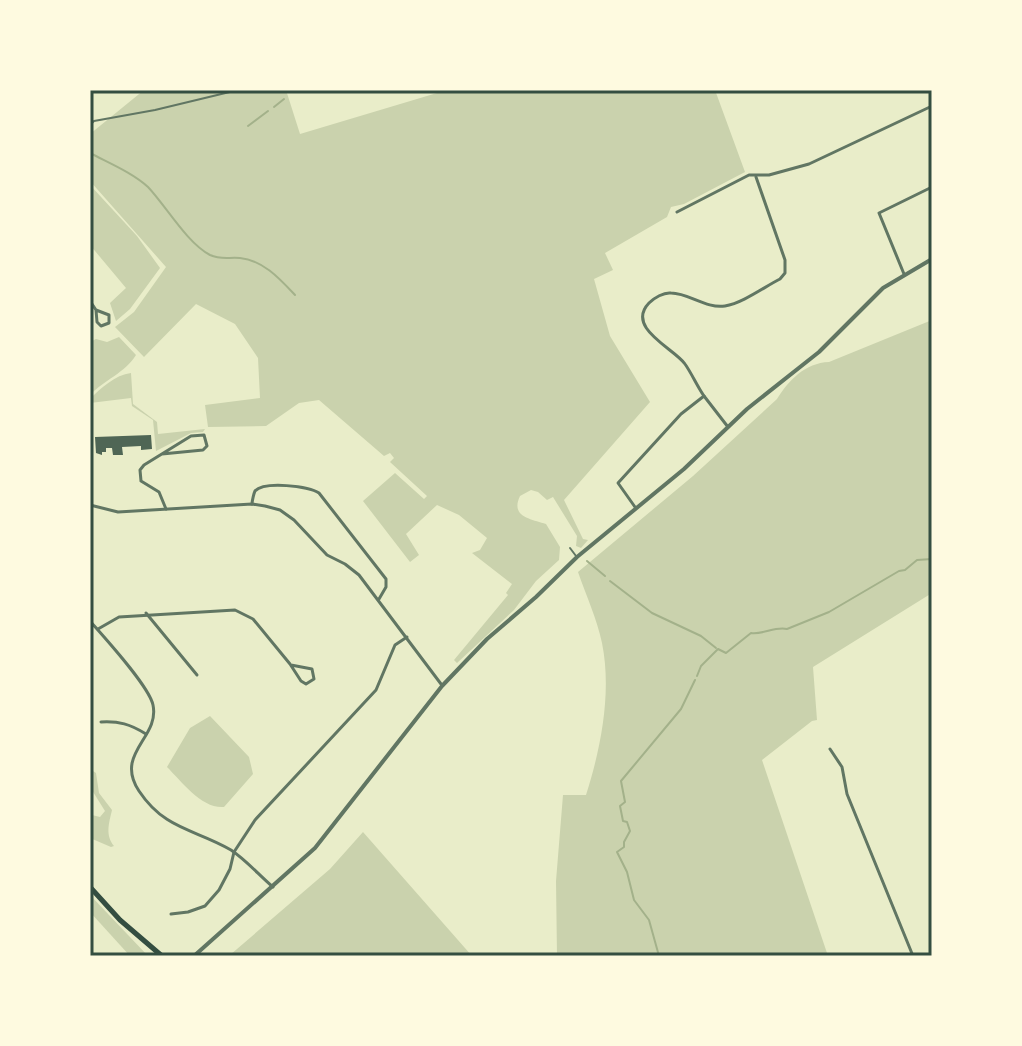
<svg xmlns="http://www.w3.org/2000/svg" width="1022" height="1046" font-family="'Noto Serif',serif">
	<style>
		.green { fill: #cad2ad }
		.lines { fill: none; stroke-linecap: round; stroke-linejoin: round }
		.stream { stroke: #a3b18a; stroke-width: 2 }
		.building { fill: #4f6655 }
		.service { stroke: #617663; stroke-width: 2 }
		.minor { stroke: #617663; stroke-width: 3 }
		.tertiary { stroke: #617663; stroke-width: 4 }
		.secondary { stroke: #344e41; stroke-width: 5 }
		.neatline { fill: none; stroke: #344e41; stroke-width: 3 }
	</style>
	<rect width="100%" height="100%" fill="#e9edc9"/>
	<g class="green">
		<path d="M144 90H286L300 134 447 90H715L745 172 684 204 671 207 667 217 605 253 613 270 594 279 610 336 650 402 564 500 583 539 588 540 581 548 576 546 577 536 553 497 547 500 538 492 531 490 520 496C510 517 531 519 546 524L560 547 559 560 536 581 514 610 457 663 454 660 508 595 506 593 512 584 472 553 480 550 487 538 459 515 437 505 406 534 419 555 410 562 363 501 395 473 424 499 427 496 390 462 394 458 390 453 384 456 319 400 299 403 266 426 208 427 205 405 260 398 258 358 235 324 196 304 144 357 115 327 134 312 166 267 90 181V134Z"/>
		<polygon points="90,185 137,236 160,268 130,309 116,321 110,303 126,288 90,245"/>
		<path d="M932 320V593L813 667 817 720 812 721 762 760 828 956H557L556 881 563 795H586C601 748 612 692 602 643 597 619 586 595 578 572L693 476 777 399C789 380 805 363 829 362Z"/>
		<path d="M119 337 136 355C125 373 104 380 90 395V342L96 339 107 342Z"/>
		<path d="M131 373 133 404 157 422 158 434 205 429 203 432 191 433 156 451 153 420 132 406 131 398 90 403V399C101 388 115 375 131 373Z"/>
		<path d="M210 716 249 757 253 774 224 807C202 809 182 782 167 767L190 728Z"/>
		<path d="M90 769 96 773 99 793 112 810C109 823 105 835 114 846L111 847 90 838 92 815 100 817 105 811 90 787Z"/>
		<polygon points="363,832 472,956 230,955 330,869"/>
		<polygon points="90,895 148,956 130,956 90,912"/>
	</g>
	<g class="lines">
		<g class="stream">
			<polyline points="274,107 284,99"/>
			<polyline points="248,126 268,111"/>
			<path d="M90 153C109 163 133 173 148 187 166 206 187 243 210 255 221 260 229 257 240 258 263 260 280 279 295 295"/>
			<polyline points="587,561 605,576"/>
			<polyline points="610,581 652,613 701,636 716,648"/>
			<path d="M697 676 701 666 718 649 726 653 751 633C763 635 775 626 787 629L829 612 899 571 905 570 917 560 932 559"/>
			<polyline points="659,956 649,920 634,900 627,872 617,852 624,847 624,842 630,831 627,822 623,821 620,806 625,802 621,781 681,709 695,680"/>
		</g>
	</g>
	<polygon class="building" points="151,435 152,449 141,450 141,446 122,447 123,455 113,455 112,448 106,448 106,452 102,452 102,455 96,453 95,437"/>
	<g class="lines">
		<g class="service">
			<polyline points="90,125 94,121 155,110 238,90"/>
			<polyline points="570,548 576,556"/>
		</g>
		<g class="minor">
			<polyline points="677,212 749,175 769,175 809,164 932,106"/>
			<polyline points="904,274 879,213 932,187"/>
			<polyline points="90,301 96,310 97,322 101,326 109,323 109,315 96,310"/>
			<path d="M704 396C697 386 692 374 685 364 675 349 625 328 649 303 654 298 664 292 671 293 689 293 706 309 725 306 743 303 764 287 780 279L785 273V260L756 177"/>
			<polyline points="162,454 203,450 207,446 204,435 191,436 144,465 140,470 141,481 159,492 166,509"/>
			<path d="M252 504C252 501 254 493 255 491 264 481 309 486 319 493L386 579V587L379 599"/>
			<polyline points="90,505 118,512 252,504 265,506 280,510 294,520 327,555 345,564 359,575 441,684"/>
			<polyline points="635,507 618,483 681,414 704,396 728,427"/>
			<polyline points="146,613 197,675"/>
			<path d="M90 621C104 637 149 686 153 705 160 738 114 753 139 791 165 830 195 829 231 850 246 860 259 875 273 887"/>
			<polyline points="98,629 119,617 235,610 253,619 290,664 301,681 306,684 314,679 312,669 291,665"/>
			<path d="M101 722C119 721 130 724 146 734"/>
			<polyline points="830,749 842,767 847,794 913,956"/>
			<polyline points="171,914 188,912 205,906 219,890 230,869 234,852 255,820 376,690 395,645 407,637"/>
		</g>
		<polyline class="tertiary" points="194,956 315,848 442,686 487,639 536,597 577,557 684,469 747,409 819,352 883,288 932,259"/>
		<polyline class="secondary" points="90,887 120,920 162,956"/>
	</g>
	<rect width="1022" height="1046" fill="none" stroke="#fefae0" stroke-width="184"/>
	<rect x="92" y="92" width="838" height="862" class="neatline"/>
</svg>
